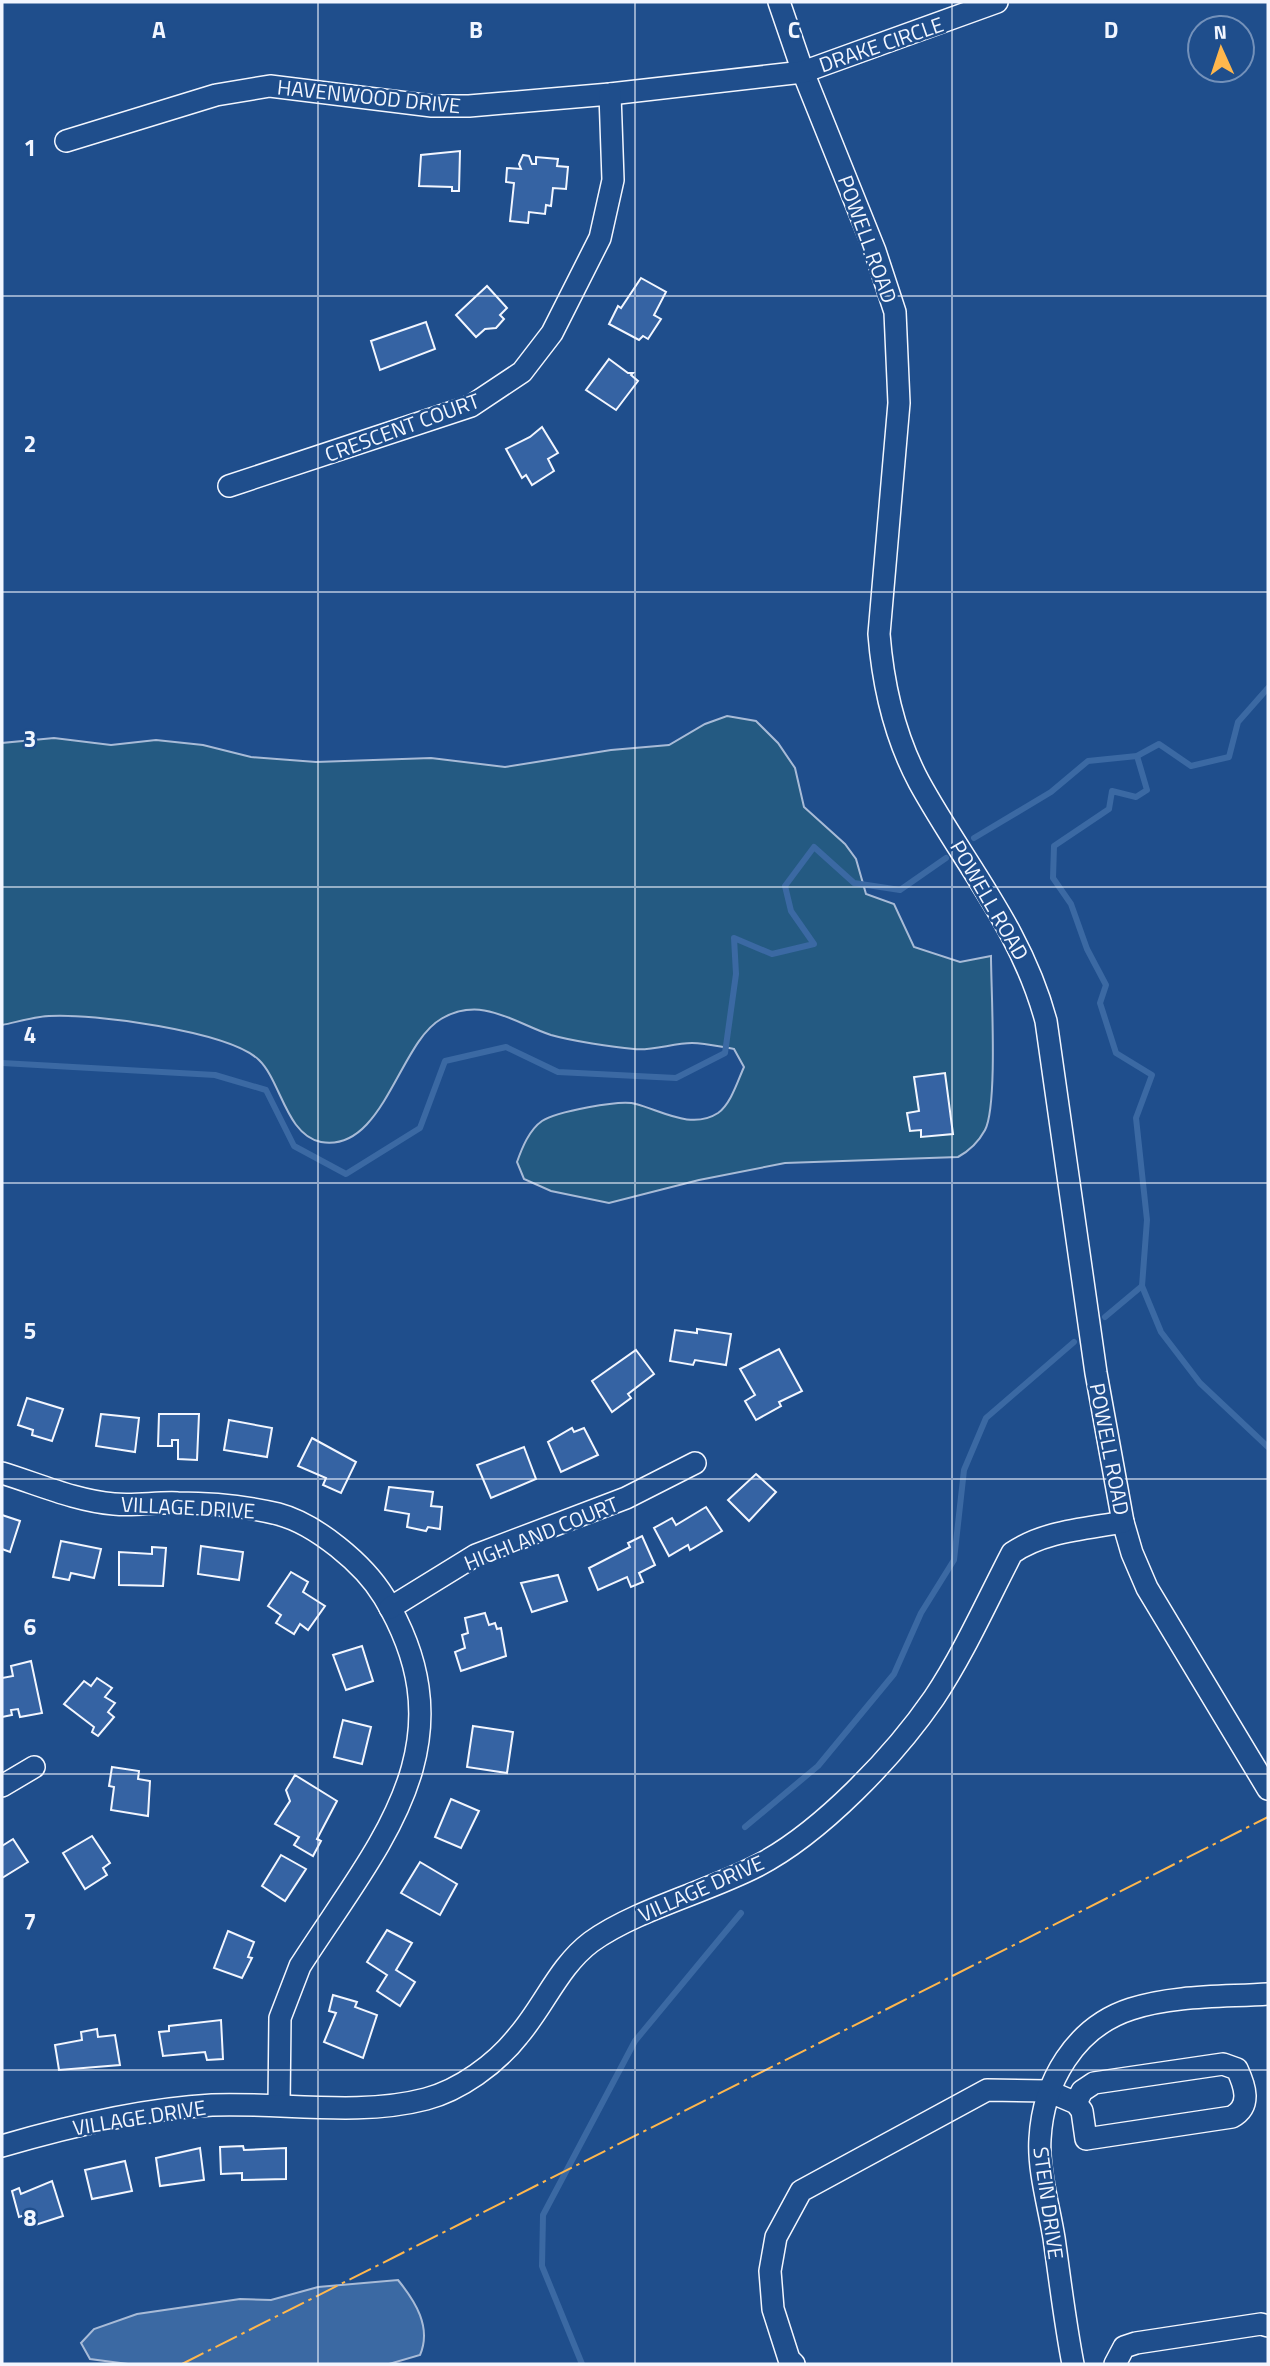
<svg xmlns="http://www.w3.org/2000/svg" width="1270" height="2366" font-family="'Titillium Web',sans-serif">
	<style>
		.green { fill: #245a82; stroke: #a8bbd7; stroke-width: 2 }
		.water { fill: #3b69a3; stroke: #a8bbd7; stroke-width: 2 }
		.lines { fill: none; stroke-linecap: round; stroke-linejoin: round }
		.stream { stroke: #3b69a3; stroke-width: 6 }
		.building { fill: #3563a3; stroke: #f2f6ff; stroke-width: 2 }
		.minor-casing { stroke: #f2f6ff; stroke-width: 24 }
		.minor { stroke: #1f4e8c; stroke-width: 21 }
		.power { stroke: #ffb74d; stroke-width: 2; stroke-dasharray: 24 5 3.5 5; stroke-linecap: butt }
		.grid { fill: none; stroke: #f2f6ff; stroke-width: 2; stroke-opacity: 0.55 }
		.labels { text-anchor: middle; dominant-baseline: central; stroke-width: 5; stroke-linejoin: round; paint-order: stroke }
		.street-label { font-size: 21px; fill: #f2f6ff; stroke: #1f4e8c }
		.grid-label { font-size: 23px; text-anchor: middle; font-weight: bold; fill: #f2f6ff; stroke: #1f4e8c; stroke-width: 5; stroke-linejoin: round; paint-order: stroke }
	</style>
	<rect width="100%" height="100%" fill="#1f4e8c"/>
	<path class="green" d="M727 716 756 721 778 743 795 768 804 807 845 844 856 859 866 894 894 904 914 947 960 962 991 956C991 990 998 1105 985 1130 979 1141 969 1151 958 1157L785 1163 699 1180 609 1203 551 1191 524 1179 517 1162C522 1148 529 1130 542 1121 555 1112 621 1099 636 1104 662 1111 692 1130 718 1113 731 1104 738 1080 744 1067L734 1049C721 1047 706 1043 692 1043 673 1043 653 1051 634 1049 612 1047 572 1041 551 1035 514 1023 482 995 441 1019 399 1043 383 1153 321 1142 286 1135 281 1081 259 1060 229 1031 91 1013 49 1016 33 1017 17 1022 2 1025V743L54 738 111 745 156 740 203 745 251 757 316 762 431 758 505 767 611 750 669 745 705 724Z"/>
	<path class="water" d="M398 2280C415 2301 432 2327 420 2355L389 2364H128L90 2359 81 2343 94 2329 137 2314 240 2299 271 2300 318 2287Z"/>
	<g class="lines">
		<g class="stream">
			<polyline points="1137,756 1147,790 1136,797 1112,791 1109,809 1054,846 1053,878 1071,904 1087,949 1106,985 1100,1003 1116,1053 1152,1075 1136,1118 1147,1220 1142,1286 1161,1332 1200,1383 1268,1447"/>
			<polyline points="974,838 1051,792 1088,761 1137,756 1159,744 1191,766 1229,757 1238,722 1268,688"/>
			<polyline points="2,1063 215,1075 266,1090 294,1146 346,1174 420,1128 445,1061 506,1047 558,1072 676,1078 725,1053 736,974 734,938 772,954 814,944 791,911 785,886 814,847 854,883 900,890 946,858"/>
			<polyline points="1105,1317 1142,1286"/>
			<polyline points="745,1827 818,1766 894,1674 921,1613 954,1560 964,1470 986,1418 1074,1342"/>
			<polyline points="582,2364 542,2266 543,2215 635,2041 741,1913"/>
		</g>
	</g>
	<g class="building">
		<polygon points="460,151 459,191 452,191 452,187 419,186 421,155"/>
		<polygon points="523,155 529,156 532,164 536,164 536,157 558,159 557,166 568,167 566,189 553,188 551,206 546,205 545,214 529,212 528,223 510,221 514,183 506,182 507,168 521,169 519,164"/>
		<polygon points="641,278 666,292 654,315 661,319 648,339 643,336 639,340 609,324 618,306 621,308"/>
		<polygon points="487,286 507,308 500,315 504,319 496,328 485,329 476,337 456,315"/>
		<polygon points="426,322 435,349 380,370 371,341"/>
		<polygon points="609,359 628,373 633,373 631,375 638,381 616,410 586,390"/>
		<polygon points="542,427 558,453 548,459 554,471 532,485 526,475 522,478 506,449 530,437"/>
		<polygon points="945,1073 953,1134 921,1137 921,1130 910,1131 907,1113 919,1111 914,1077"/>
		<polygon points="697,1329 731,1334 726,1365 695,1360 693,1365 670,1361 675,1330 697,1333"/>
		<polygon points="779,1349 802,1391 779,1402 781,1406 756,1420 745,1401 755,1395 740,1369"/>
		<polygon points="636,1350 654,1374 628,1394 631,1398 612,1412 592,1381"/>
		<polygon points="27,1398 63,1409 52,1441 32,1435 33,1430 18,1425"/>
		<polygon points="101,1414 139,1418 135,1452 96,1446"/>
		<polygon points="159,1414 199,1414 197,1460 178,1459 178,1440 172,1440 172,1446 158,1446"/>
		<polygon points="229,1420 272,1428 267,1457 224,1450"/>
		<polygon points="572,1428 574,1432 584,1428 598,1455 561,1472 548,1442"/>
		<polygon points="312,1438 356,1462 341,1493 323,1485 326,1478 298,1466"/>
		<polygon points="524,1447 536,1479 491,1498 477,1465"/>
		<polygon points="756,1474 776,1492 749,1521 728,1500"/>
		<polygon points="389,1487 433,1492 431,1506 442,1507 440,1529 428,1527 426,1531 407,1527 409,1514 385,1510"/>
		<polygon points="706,1507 722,1531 690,1550 688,1545 669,1556 654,1528 672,1518 676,1525"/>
		<polygon points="2,1515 20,1521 10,1552 2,1549"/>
		<polygon points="642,1536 655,1565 639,1573 643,1582 631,1587 627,1577 598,1590 589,1568 630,1547 628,1543"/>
		<polygon points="61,1541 101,1549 94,1578 71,1573 69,1580 53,1577"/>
		<polygon points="201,1546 243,1552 239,1580 198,1574"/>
		<polygon points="152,1547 166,1548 163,1586 119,1585 119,1552 152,1554"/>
		<polygon points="291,1572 308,1582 303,1592 325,1606 308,1630 300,1624 294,1634 276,1623 281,1615 268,1606"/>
		<polygon points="558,1575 567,1601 532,1612 521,1583"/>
		<polygon points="485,1613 489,1625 495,1623 497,1629 501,1628 506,1656 461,1671 455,1652 465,1648 462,1635 468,1633 465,1618"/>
		<polygon points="362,1646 373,1681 346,1690 333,1655"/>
		<polygon points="31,1661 42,1713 20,1717 18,1709 11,1710 12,1715 2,1717 2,1678 13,1676 11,1666"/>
		<polygon points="97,1678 112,1688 105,1697 115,1703 108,1712 114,1717 98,1736 92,1732 94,1727 64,1704 84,1681 91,1686"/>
		<polygon points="343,1720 371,1727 362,1764 334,1757"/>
		<polygon points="473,1726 513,1732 507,1773 467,1767"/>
		<polygon points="112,1767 139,1771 138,1779 150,1781 148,1816 111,1810 114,1787 109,1786"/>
		<polygon points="295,1775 337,1801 317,1839 321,1841 313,1856 294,1845 299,1837 275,1824 290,1801 286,1790"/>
		<polygon points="451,1799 479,1811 461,1848 435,1837"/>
		<polygon points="92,1836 110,1863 103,1868 107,1875 85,1889 63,1853"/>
		<polygon points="13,1839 28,1862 2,1878 2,1846"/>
		<polygon points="281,1855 306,1869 285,1901 262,1886"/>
		<polygon points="420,1862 457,1884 440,1915 401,1893"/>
		<polygon points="387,1930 412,1943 396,1970 415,1982 400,2006 377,1991 387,1975 367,1962"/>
		<polygon points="228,1931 254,1942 248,1957 252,1958 242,1978 214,1968"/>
		<polygon points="333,1995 357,2002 355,2007 377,2015 363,2058 324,2042 336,2013 329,2011"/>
		<polygon points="221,2020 223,2059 207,2060 205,2052 163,2056 159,2032 169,2031 169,2026"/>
		<polygon points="97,2029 98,2037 115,2035 120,2065 59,2070 55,2045 82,2040 81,2032"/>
		<polygon points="243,2146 244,2150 286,2148 286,2179 242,2180 242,2173 221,2174 220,2147"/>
		<polygon points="200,2148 204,2180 160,2186 156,2158"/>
		<polygon points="125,2161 132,2191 92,2199 85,2170"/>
		<polygon points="52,2181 63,2216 32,2226 28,2214 19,2217 12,2191 19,2188 21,2194"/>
	</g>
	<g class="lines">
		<g class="minor-casing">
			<g id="minor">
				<path d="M779 2 803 72 875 251 895 312 899 403 879 634C883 685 895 737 919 782 964 864 1021 928 1046 1021L1096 1373 1123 1522 1132 1553 1147 1588 1268 1789"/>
				<polyline points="66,141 216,95 270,86 432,106 469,106 610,94 803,72 997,2"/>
				<polyline points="229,486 471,406 522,372 552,333 600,238 613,180 610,94"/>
				<path d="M2 1473C38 1484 76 1501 114 1504 135 1506 157 1502 178 1503 211 1503 245 1506 278 1514 316 1524 364 1564 384 1597 473 1745 378 1844 300 1966L280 2018 279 2105"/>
				<polyline points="390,1608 476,1555 626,1498 695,1463"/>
				<polyline points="2,1786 34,1767"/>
				<path d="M2 2146C70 2126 141 2109 212 2105 281 2102 357 2117 426 2099 460 2090 496 2064 518 2036 544 2006 559 1966 591 1942 635 1910 707 1892 757 1866 821 1833 894 1756 934 1698 964 1653 987 1601 1012 1553 1044 1531 1085 1529 1123 1522"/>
				<path d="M794 2364 789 2359 773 2309 770 2271 776 2237 801 2191 987 2090 1048 2091 1076 2103 1082 2111 1086 2139 1232 2117C1252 2106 1245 2086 1237 2069L1223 2064 1094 2083 1082 2091 1076 2103"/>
				<path d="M1073 2364C1065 2323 1060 2280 1054 2238 1049 2207 1038 2170 1040 2139 1043 2082 1075 2027 1131 2009 1174 1995 1224 1997 1268 1994"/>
				<polyline points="1115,2364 1124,2347 1136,2343 1261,2324 1268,2326"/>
			</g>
		</g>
		<use href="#minor" class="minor"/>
		<polyline class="power" points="182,2364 1268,1817"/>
	</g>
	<path class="grid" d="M318 2V2364M635 2V2364M952 2V2364M2 296H1268M2 592H1268M2 887H1268M2 1183H1268M2 1479H1268M2 1774H1268M2 2070H1268"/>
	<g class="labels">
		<g class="street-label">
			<text transform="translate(881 44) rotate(-19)">DRAKE CIRCLE</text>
			<text transform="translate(369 96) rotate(6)">HAVENWOOD DRIVE</text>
			<text transform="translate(868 239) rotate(70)">POWELL ROAD</text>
			<text transform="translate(402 427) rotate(-20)">CRESCENT COURT</text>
			<text transform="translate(990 900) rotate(60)">POWELL ROAD</text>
			<text transform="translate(1110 1449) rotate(79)">POWELL ROAD</text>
			<text transform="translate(188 1507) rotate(3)">VILLAGE DRIVE</text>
			<text transform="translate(541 1533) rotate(-22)">HIGHLAND COURT</text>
			<text transform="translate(701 1888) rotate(-24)">VILLAGE DRIVE</text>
			<text transform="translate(139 2117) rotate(-9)">VILLAGE DRIVE</text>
			<text transform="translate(1049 2203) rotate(82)">STEIN DRIVE</text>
		</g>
	</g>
	<g class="grid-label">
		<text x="159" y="38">A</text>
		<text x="476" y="38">B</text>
		<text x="794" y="38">C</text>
		<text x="1111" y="38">D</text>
		<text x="30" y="156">1</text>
		<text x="30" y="452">2</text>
		<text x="30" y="747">3</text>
		<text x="30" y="1043">4</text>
		<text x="30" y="1339">5</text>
		<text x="30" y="1635">6</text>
		<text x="30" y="1930">7</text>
		<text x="30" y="2226">8</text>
	</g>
	<rect width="1270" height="2366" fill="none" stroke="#f2f6ff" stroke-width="7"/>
	<g transform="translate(1221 49) rotate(357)"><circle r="33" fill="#1f4e8c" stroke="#7391ba" stroke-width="2"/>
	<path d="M0-5L12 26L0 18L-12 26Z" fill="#ffb74d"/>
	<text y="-10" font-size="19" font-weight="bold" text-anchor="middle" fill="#f2f6ff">N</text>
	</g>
</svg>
